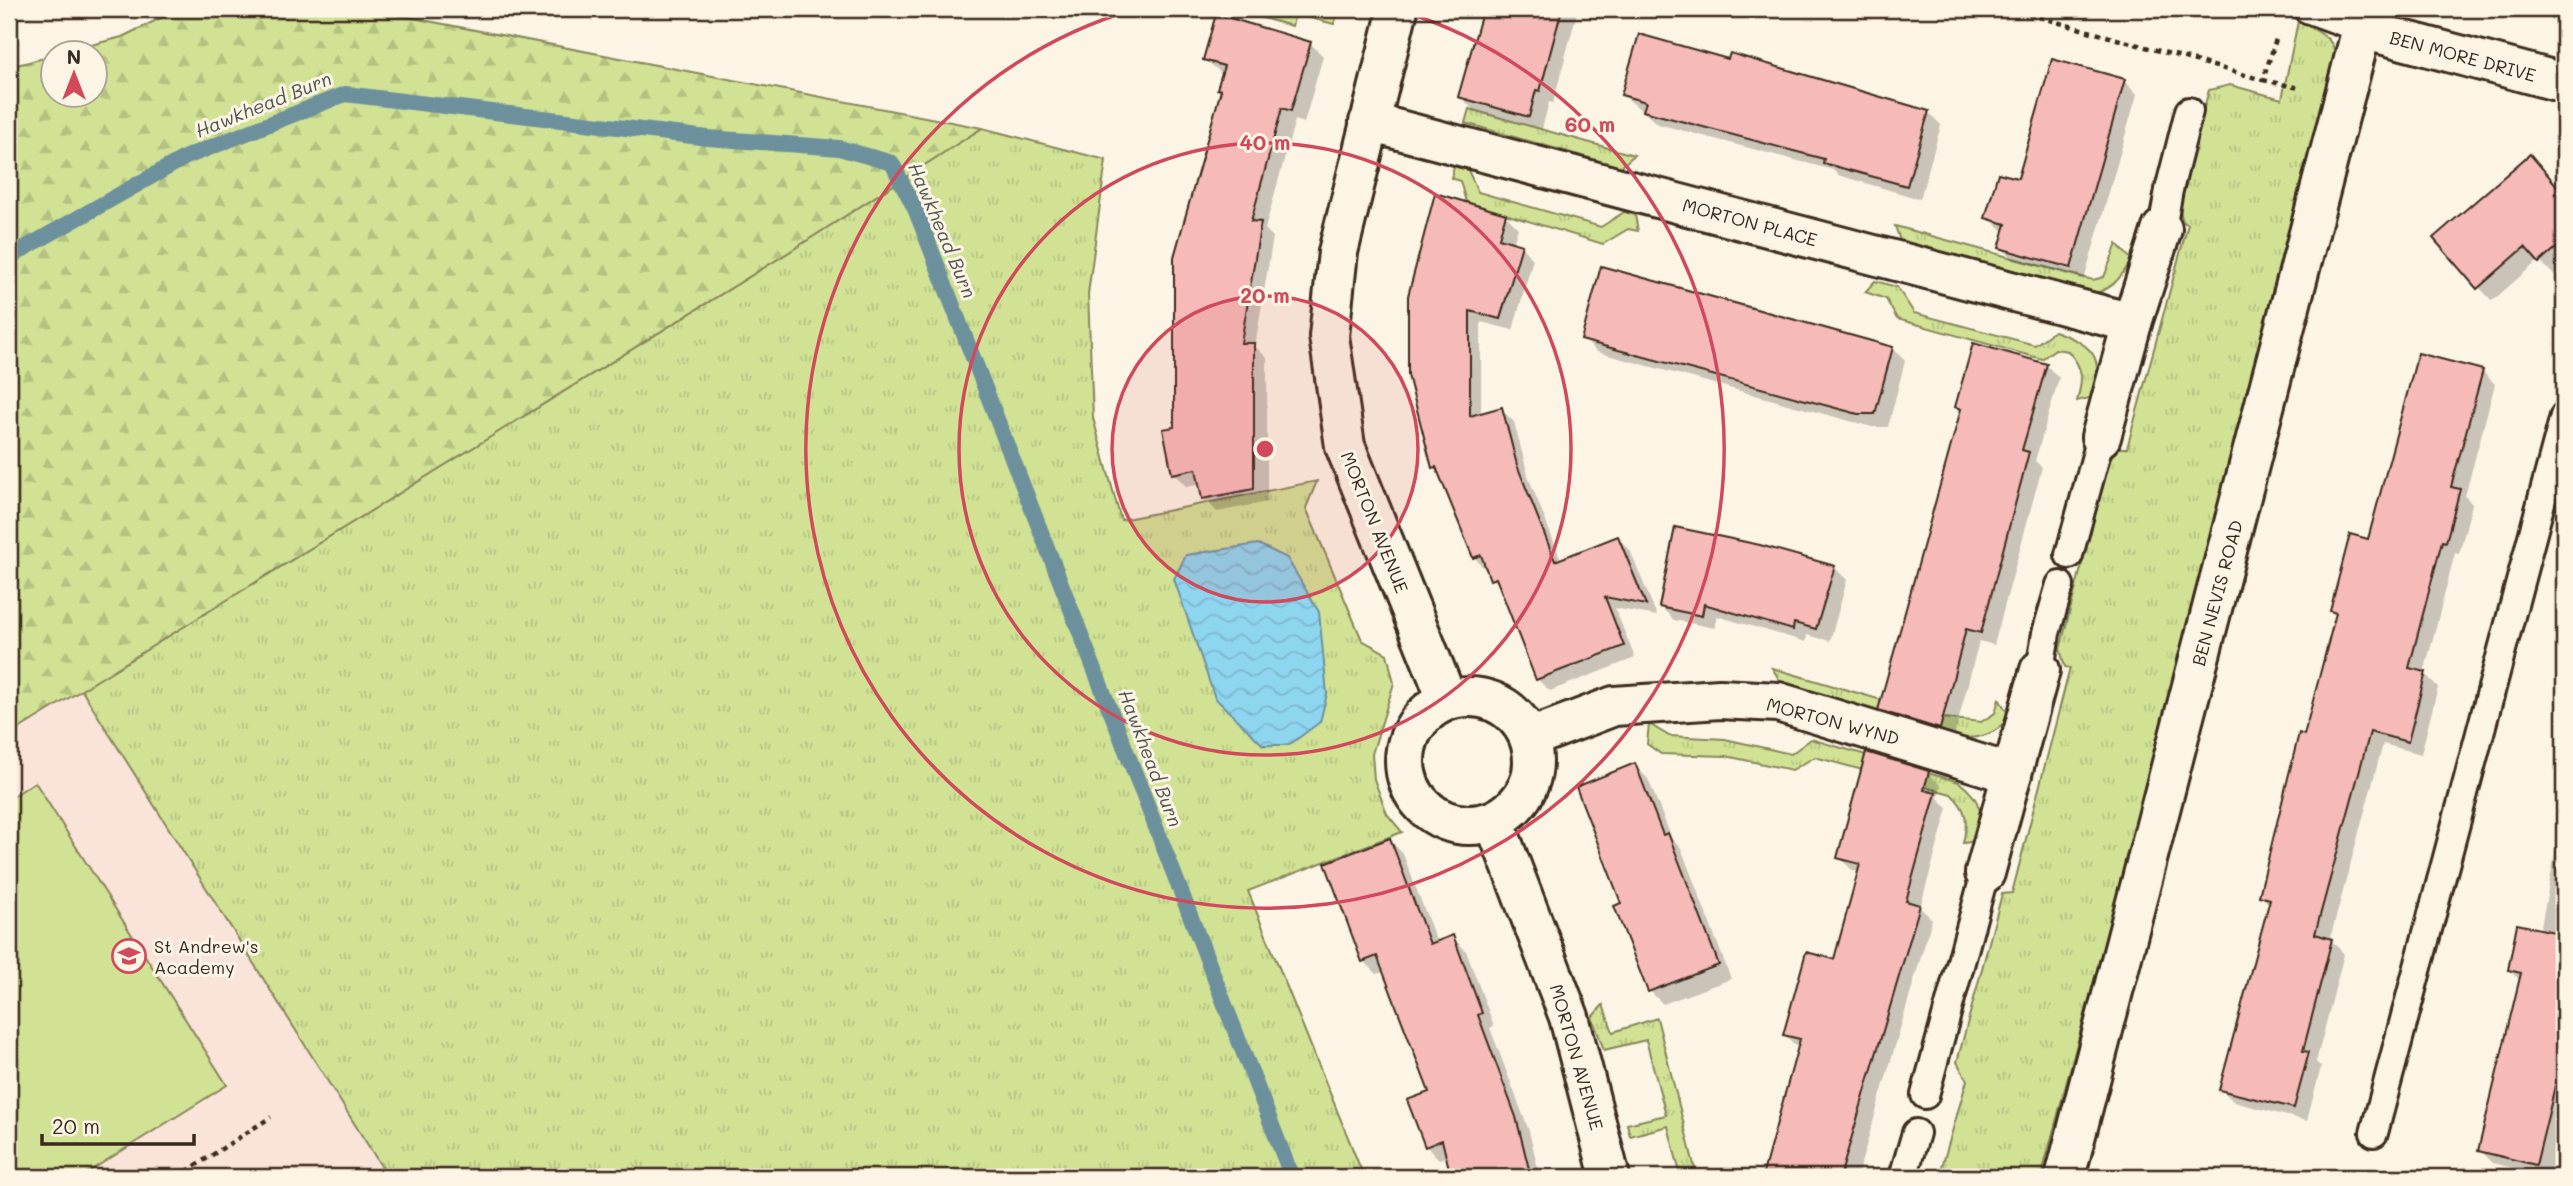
<svg xmlns="http://www.w3.org/2000/svg" width="2573" height="1186" font-family="Mali,sans-serif">
	<style>
		.built { fill: #fae3d8 }
		.grass { fill: url(#grass-tufts); stroke: #86865a; stroke-width: 2 }
		.forest { fill: url(#forest-firs); stroke: #86865a; stroke-width: 2 }
		.park { fill: #d1e295; stroke: #86865a; stroke-width: 2 }
		.water { fill: url(#water-waves); stroke: #6d919c; stroke-width: 2 }
		.shadow { fill: #0003 }
		.lines { fill: none; stroke-linecap: round; stroke-linejoin: round }
		.stream { stroke: #6d919c; stroke-width: 16 }
		.building { fill: #f6bab8; stroke: #3b2a1e; stroke-width: 2 }
		.lane-casing { stroke: #3b2a1e; stroke-width: 32 }
		.street-casing { stroke: #3b2a1e; stroke-width: 44 }
		.path { stroke: #3b2a1e; stroke-width: 4.5; stroke-dasharray: 5 5; stroke-linecap: butt }
		.lane { stroke: #fcf5e5; stroke-width: 26 }
		.street { stroke: #fcf5e5; stroke-width: 38 }
		.ring { fill: none; stroke: #d1495b; stroke-width: 3.5 }
		.labels { text-anchor: middle; dominant-baseline: central; stroke-width: 6; stroke-linejoin: round; paint-order: stroke }
		.street-label { font-size: 18px; fill: #3b2a1e; stroke: #fcf5e5 }
		.poi-label { font-size: 18px; fill: #3b2a1e; stroke: #fcf5e5; text-anchor: start }
		.water-label { font-size: 19px; font-style: italic; fill: #505552; stroke: #fcf5e5 }
		.centre { fill: #d1495b; stroke: #fcf5e5; stroke-width: 3.5 }
		.ring-label { font-size: 21px; text-anchor: middle; font-weight: bold; fill: #d1495b; stroke: #fcf5e5; stroke-width: 6; stroke-linejoin: round; paint-order: stroke }
	</style>
	<defs>
		<pattern id="grass-tufts" width="24" height="20" patternUnits="userSpaceOnUse" patternTransform="scale(1.75)"><rect width="24" height="20" fill="#d1e295"/><path d="M3 7l-1-3M5 7V3M7 7l1-3M15 17l-1-3M17 17v-4M19 17l1-3" fill="none" stroke="#b4c280"/></pattern>
		<pattern id="forest-firs" width="22" height="20" patternUnits="userSpaceOnUse" patternTransform="scale(1.75)"><rect width="22" height="20" fill="#d1e295"/><path d="M5 1l3.5 6h-7zM16 11l3.5 6h-7z" fill="#b4c280"/></pattern>
		<pattern id="water-waves" width="16" height="10" patternUnits="userSpaceOnUse" patternTransform="scale(1.75)"><rect width="16" height="10" fill="#8ed5f0"/><path d="M0 5q4-4 8 0t8 0" fill="none" stroke="#7bb7cd"/></pattern>
	</defs>
	<rect width="100%" height="100%" fill="#fcf5e5"/>
	<filter id="ink" filterUnits="userSpaceOnUse"><feTurbulence type="fractalNoise" baseFrequency=".0143" numOctaves="2"/><feDisplacementMap in="SourceGraphic" scale="14" xChannelSelector="R" yChannelSelector="G"/><feConvolveMatrix kernelMatrix="1 2 1 2 8 2 1 2 1" color-interpolation-filters="sRGB"/></filter>
	<g filter="url(#ink)">
		<polygon class="built" points="81,689 388,1177 9,1177 9,735"/>
		<g class="grass">
			<path d="M2298 21C2341 42 2336 45 2335 90L2041 1177H1927L1941 1170 1967 1080 1957 1062 2002 894 2012 893 2070 668 2065 667 2060 649 2109 460 2118 448H2127L2188 224 2183 222 2178 203 2209 90 2230 85 2282 99Z"/>
			<polygon points="1469,109 1483,113 1634,155 1621,167 1465,123"/>
			<polygon points="982,128 1106,160 1088,294 1093,418 1121,520 1317,481 1306,508 1362,640 1387,654 1394,683 1372,754 1374,779 1387,814 1402,832 1248,891 1364,1177 388,1177 81,689 786,254"/>
			<polygon points="1454,166 1468,170 1478,192 1601,227 1624,212 1635,215 1638,231 1628,229 1603,244 1466,202 1460,181 1451,178"/>
			<path d="M1895 226 2093 280 2104 277 2117 244 2132 260C2119 280 2111 292 2086 295L1901 243Z"/>
			<path d="M1875 281 1897 287 1914 313 2035 345 2054 331C2093 345 2104 355 2094 397L2077 401C2083 379 2084 369 2068 351L2055 349 2042 359 1897 319 1886 299 1865 292Z"/>
			<path d="M1772 668 1943 718 1981 722 1995 713 1999 699 2011 718C1993 735 1981 739 1956 738L1784 687Z"/>
			<path d="M1649 724 1669 736 1725 739 1791 754 1811 739 1959 782C1983 801 1982 812 1978 841L1963 843C1968 821 1968 810 1951 794L1815 757 1792 770 1726 756 1661 754 1647 744Z"/>
			<polygon points="1603,1005 1613,1032 1657,1018 1697,1177 1681,1177 1668,1126 1630,1136 1627,1124 1666,1115 1646,1040 1604,1050 1592,1017"/>
		</g>
		<polygon class="forest" points="179,9 366,9 982,128 786,254 9,735 9,67 52,56 52,94 94,94 94,52 64,52 122,37"/>
		<g class="park">
			<polygon points="1229,9 1338,9 1334,24 1295,14 1292,26"/>
			<polygon points="35,782 227,1085 80,1177 9,1177 9,799"/>
		</g>
		<polygon class="water" points="1258,544 1287,558 1319,612 1327,694 1320,722 1289,745 1263,745 1215,698 1174,579 1186,555"/>
		<g class="shadow">
			<polygon points="1485,9 1578,9 1553,103 1549,102 1542,129 1473,110 1460,96"/>
			<polygon points="2550,9 2564,9 2564,24 2550,11"/>
			<polygon points="1310,43 1323,56 1304,123 1295,120 1265,229 1273,237 1255,346 1267,358 1267,502 1217,512 1204,498 1201,484 1187,487 1174,474 1176,429 1222,92 1219,89 1223,74 1205,60"/>
			<polygon points="2124,80 2137,94 2084,280 2014,260 2001,247 2005,232 1987,217 2019,181"/>
			<polygon points="1623,95 1928,112 1941,125 1920,199 1838,175 1833,170 1658,124"/>
			<polygon points="2543,169 2564,194 2564,266 2554,275 2539,260 2492,301 2479,287"/>
			<polygon points="1505,215 1518,228 1513,244 1521,247 1533,259 1513,330 1481,322 1481,414 1501,409 1514,422 1529,479 1561,560 1618,538 1630,550 1657,616 1615,608 1635,658 1550,691 1537,679 1503,590 1474,557 1440,473 1434,467 1410,375"/>
			<polygon points="1583,339 1892,348 1905,361 1888,427 1872,427 1597,352"/>
			<polygon points="2046,365 2059,378 2035,461 2042,467 1994,645 1979,641 1953,741 1893,723 1880,709 1962,412 1957,407"/>
			<polygon points="2482,371 2495,384 2465,496 2472,504 2459,554 2455,553 2424,673 2438,687 2421,754 2383,744 2330,939 2344,954 2316,1062 2321,1067 2307,1121 2234,1102 2221,1089 2270,905 2261,896 2337,616 2332,610 2369,541"/>
			<polygon points="1834,567 1847,580 1830,641 1807,635 1806,642 1717,616 1715,628 1674,620 1661,607"/>
			<polygon points="1635,765 1648,779 1672,839 1681,848 1731,979 1663,1004 1650,991 1624,904"/>
			<polygon points="1928,773 1941,786 1938,798 1948,808 1920,908 1932,919 1857,1177 1764,1177 1799,1049 1785,1035 1836,962 1859,872 1852,870 1839,857"/>
			<polygon points="2564,808 2564,1115 2549,1177 2493,1163 2480,1150 2521,981 2509,970 2540,931"/>
			<polygon points="1390,840 1403,854 1437,943 1452,937 1466,951 1494,1026 1490,1028 1529,1131 1540,1177 1453,1177 1448,1156 1439,1159 1426,1146 1431,1093 1385,971 1377,974 1364,961"/>
			<polygon points="2222,1170 2229,1177 2213,1177"/>
		</g>
		<g class="lines">
			<polyline class="stream" points="9,257 186,157 345,94 708,138 839,148 892,163 916,211 1292,1177"/>
		</g>
		<g class="building">
			<polygon points="1483,9 1562,9 1540,91 1536,90 1529,117 1458,97"/>
			<polygon points="1216,14 1311,42 1291,111 1282,108 1251,221 1261,222 1241,343 1254,343 1254,489 1202,499 1196,469 1172,474 1163,429 1174,427 1174,257 1221,90 1217,89 1224,66 1203,60"/>
			<polygon points="1639,34 1728,59 1730,53 1929,111 1907,186 1823,163 1824,159 1643,111 1646,102 1621,95"/>
			<polygon points="2052,59 2125,79 2071,268 1999,248 2006,224 1985,218 1998,173 2018,178"/>
			<polygon points="2530,154 2564,194 2564,241 2539,263 2525,247 2477,289 2433,238"/>
			<polygon points="1435,193 1506,214 1499,238 1522,245 1500,319 1470,311 1470,416 1502,407 1517,465 1555,561 1618,536 1646,605 1605,597 1624,646 1536,680 1496,578 1490,580 1481,555 1473,558 1436,467 1432,468 1408,375 1408,296"/>
			<polygon points="1601,266 1893,347 1875,414 1858,414 1581,340"/>
			<polygon points="1973,343 2047,364 2022,450 2029,452 1981,633 1966,629 1940,729 1878,710 1961,409 1955,407"/>
			<polygon points="2418,353 2483,370 2451,487 2460,489 2446,542 2442,541 2409,668 2426,672 2408,742 2370,732 2315,934 2332,939 2303,1051 2309,1052 2294,1108 2219,1090 2270,899 2259,896 2299,733 2304,735 2336,613 2330,611 2350,534 2368,539"/>
			<polygon points="1675,527 1760,545 1835,566 1816,629 1794,623 1793,630 1704,604 1702,616 1659,607"/>
			<polygon points="1866,752 1929,771 1924,790 1936,793 1906,901 1920,905 1840,1177 1762,1177 1800,1039 1783,1035 1806,952 1834,959 1860,864 1837,858"/>
			<polygon points="1635,763 1663,835 1668,833 1719,965 1648,992 1614,906 1621,903 1576,787"/>
			<polygon points="1390,838 1430,944 1453,935 1482,1013 1478,1015 1516,1117 1531,1177 1451,1177 1442,1140 1425,1147 1407,1100 1429,1092 1377,956 1362,962 1325,863"/>
			<polygon points="2517,924 2564,934 2564,1050 2536,1165 2478,1151 2521,973 2508,970"/>
		</g>
		<g class="lines">
			<g class="lane-casing">
				<g id="lane">
					<polyline points="2307,9 2362,29"/>
					<polyline points="2162,229 2169,190 2189,111"/>
					<polyline points="2069,555 2101,437"/>
					<polyline points="2040,670 2046,633 2060,585"/>
					<polyline points="1925,1095 1985,873"/>
					<polyline points="2374,1133 2564,416"/>
					<polyline points="1903,1177 1916,1133"/>
				</g>
			</g>
			<g class="street-casing">
				<g id="street">
					<polyline points="1398,9 1338,252 1329,336 1345,446 1447,699"/>
					<polyline points="2362,29 2564,83"/>
					<polyline points="1369,122 2132,323"/>
					<polyline points="2101,437 2132,323 2162,229"/>
					<circle cx="1469" cy="761" r="64"/>
					<polyline points="1530,738 1614,706 1720,699 1778,702 2012,774"/>
					<polyline points="1494,821 1569,1017 1610,1177"/>
					<polyline points="1985,873 2040,670"/>
					<polyline points="2065,1177 2367,9"/>
				</g>
			</g>
			<g class="path">
				<polyline points="2010,9 2263,80 2277,36"/>
				<polyline points="2263,80 2299,88"/>
				<polyline points="178,1177 271,1117"/>
			</g>
			<use href="#lane" class="lane"/>
			<use href="#street" class="street"/>
		</g>
	</g>
	<circle cx="1265" cy="449" r="153" fill="#d1495b" fill-opacity=".12"/>
	<g class="ring">
		<circle cx="1265" cy="449" r="153"/>
		<circle cx="1265" cy="449" r="306"/>
		<path d="M1395 9A459 459 0 1 1 1135 9"/>
	</g>
	<defs>
		<g id="school-ring" transform="scale(1.75)"><circle r="9.5" fill="#fcf5e5" stroke="#d1495b" stroke-width="1.5"/><path d="M0-5L7-2L0 1L-7-2ZM-4 1L0 2.5L4 1V4Q0 6-4 4Z" fill="#d1495b"/></g>
	</defs>
	<g fill-rule="evenodd">
		<use href="#school-ring" x="129" y="956"/>
	</g>
	<g class="labels">
		<g class="street-label">
			<text transform="translate(2463 56) rotate(15)">BEN MORE DRIVE</text>
			<text transform="translate(1750 222) rotate(15)">MORTON PLACE</text>
			<text transform="translate(1375 522) rotate(68)">MORTON AVENUE</text>
			<text transform="translate(2217 593) rotate(-75)">BEN NEVIS ROAD</text>
			<text transform="translate(1833 721) rotate(15)">MORTON WYND</text>
			<text transform="translate(1577 1057) rotate(74)">MORTON AVENUE</text>
		</g>
		<g class="poi-label">
			<text x="154" y="946">St Andrew's<tspan x="154" dy="21">Academy</tspan></text>
		</g>
		<g class="water-label">
			<text transform="translate(263 104) rotate(-22)">Hawkhead Burn</text>
			<text transform="translate(943 230) rotate(67)">Hawkhead Burn</text>
			<text transform="translate(1151 758) rotate(69)">Hawkhead Burn</text>
		</g>
	</g>
	<circle cx="1265" cy="449" r="10" class="centre"/>
	<g class="ring-label">
		<text x="1590" y="132">60 m</text>
		<text x="1265" y="150">40 m</text>
		<text x="1265" y="303">20 m</text>
	</g>
	<rect width="2573" height="1186" fill="none" stroke="#fcf5e5" stroke-width="35"/>
	<rect x="18" y="18" width="2538" height="1151" fill="none" stroke="#3b2a1e" stroke-width="2.5" filter="url(#ink)"/>
	<g transform="translate(74 74)"><circle r="33" fill="#fcf5e5" stroke="#afa495" stroke-width="2"/>
	<path d="M0-5L12 26L0 18L-12 26Z" fill="#d1495b"/>
	<text y="-10" font-size="19" font-weight="bold" text-anchor="middle" fill="#3b2a1e">N</text>
	</g>
	<path d="M42 1134v10h152v-10" fill="none" stroke="#3b2a1e" stroke-width="3.5"/>
	<text x="52" y="1134" font-size="21" fill="#3b2a1e" stroke="#fcf5e5" stroke-width="5" paint-order="stroke">20 m</text>
</svg>
